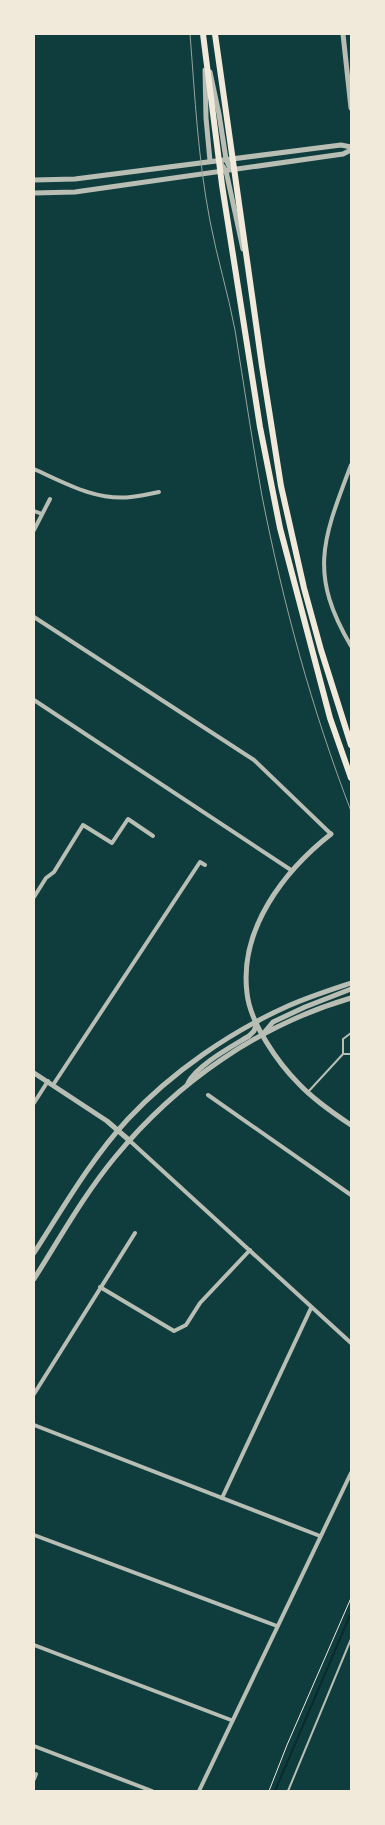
<svg xmlns="http://www.w3.org/2000/svg" width="385" height="1825" font-family="Overpass,sans-serif">
	<style>
		.lines { fill: none; stroke-linecap: round; stroke-linejoin: round }
		.stream { stroke: #0a2a2b; stroke-width: 2 }
		.path { stroke: #f1e9da; stroke-width: 1 }
		.service { stroke: #b8beb3; stroke-width: 2 }
		.minor { stroke: #b8beb3; stroke-width: 4 }
		.tertiary { stroke: #b8beb3; stroke-width: 5 }
		.primary { stroke: #f1e9da; stroke-width: 6 }
		.tram { stroke: #97a49c; stroke-width: 1 }
	</style>
	<rect width="100%" height="100%" fill="#0f3d3e"/>
	<g class="lines">
		<polyline class="stream" points="275,1791 351,1613"/>
		<polyline class="path" points="269,1791 287,1745 351,1598"/>
		<g class="service">
			<polyline points="343,1054 351,1054"/>
			<polyline points="308,1092 343,1054 343,1039 351,1033"/>
			<polyline points="288,1791 351,1639"/>
			<polyline points="351,1791 351,1790"/>
		</g>
		<g class="minor">
			<path d="M351 465C323 539 308 573 351 646"/>
			<path d="M34 469C65 483 96 501 131 497 141 496 150 494 159 492"/>
			<polyline points="34,511 42,514"/>
			<polyline points="34,530 50,499"/>
			<polyline points="34,617 254,760 331,834"/>
			<polyline points="34,700 291,870"/>
			<polyline points="34,897 46,878 54,872 83,825 112,843 128,819 153,836"/>
			<polyline points="53,1085 200,862 205,865"/>
			<polyline points="208,1095 351,1195"/>
			<polyline points="34,1103 48,1081"/>
			<polyline points="130,1141 351,1343"/>
			<polyline points="100,1287 174,1331 186,1325 200,1303 250,1250"/>
			<polyline points="34,1394 135,1233"/>
			<polyline points="34,1425 320,1536"/>
			<polyline points="222,1498 311,1308"/>
			<polyline points="34,1535 277,1626"/>
			<polyline points="34,1645 231,1720"/>
			<polyline points="34,1746 152,1791"/>
			<polyline points="34,1779 36,1774"/>
			<polyline points="199,1791 351,1473"/>
		</g>
		<g class="tertiary">
			<polyline points="343,34 351,108"/>
			<polyline points="205,70 206,118 210,161"/>
			<polyline points="210,72 219,114 226,159 229,166 235,170"/>
			<polyline points="219,161 226,171 243,249"/>
			<polyline points="34,180 75,179 341,145 351,147"/>
			<polyline points="34,193 75,192 343,154 351,150"/>
			<path d="M331 834C284 871 239 929 247 993 250 1023 278 1063 299 1084 314 1100 333 1113 351 1125"/>
			<polyline points="263,1034 273,1022 305,1007 351,989"/>
			<polyline points="34,1073 107,1121 130,1141"/>
			<path d="M188 1083C197 1065 231 1047 249 1036L254 1031 257 1022"/>
			<path d="M34 1253C63 1208 91 1159 128 1119 172 1072 230 1032 288 1006 308 997 330 990 351 983"/>
			<path d="M34 1279C60 1238 85 1193 116 1156 177 1082 259 1025 351 998"/>
		</g>
		<g class="primary">
			<polyline points="203,34 222,185 260,427 280,528 330,718 351,778"/>
			<polyline points="215,34 262,366 281,486 304,588 321,650 351,745"/>
		</g>
		<path class="tram" d="M190 34C195 97 198 159 210 221 217 258 228 293 235 330 244 385 252 441 262 496 283 603 312 710 351 811"/>
	</g>
	<rect width="385" height="1825" fill="none" stroke="#f1e9da" stroke-width="70"/>
</svg>
